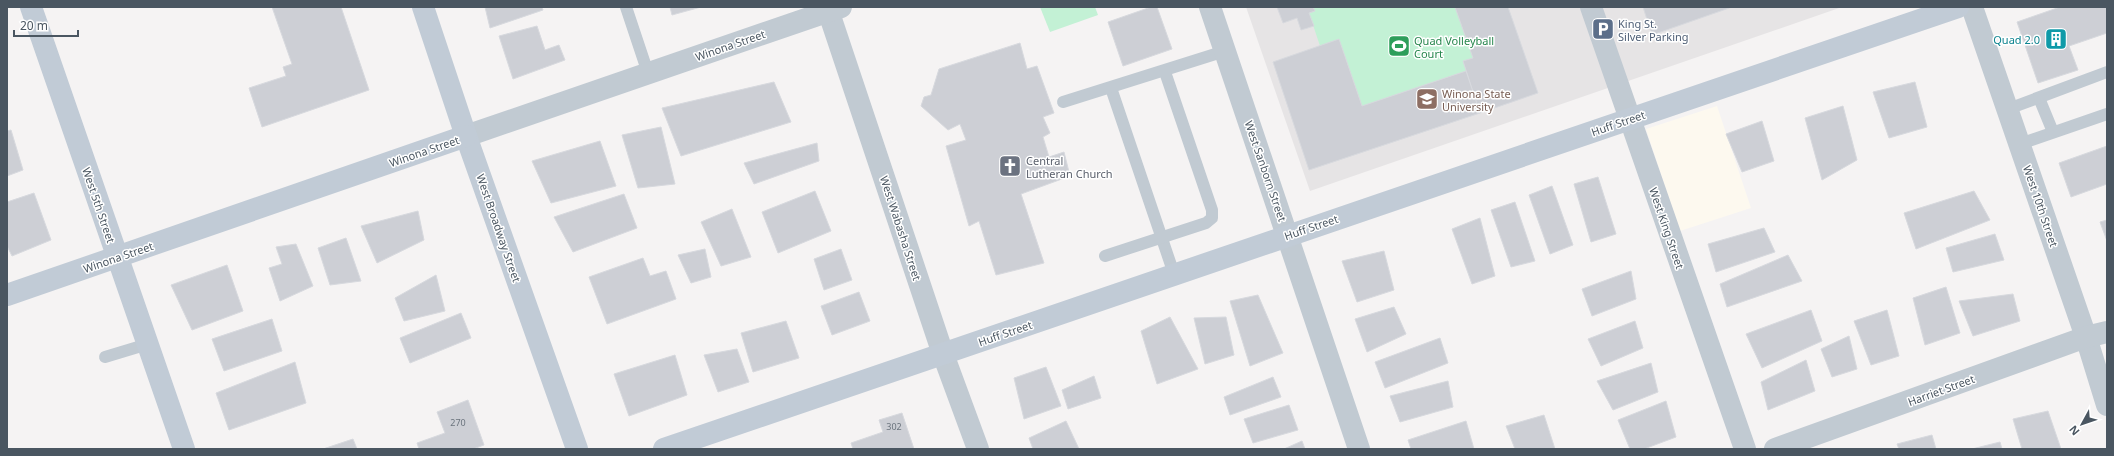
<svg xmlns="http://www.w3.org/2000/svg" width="2114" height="456" font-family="'Noto Sans',sans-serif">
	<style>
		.commercial { fill: #fdf9ef }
		.education { fill: #e6e4e5 }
		.green { fill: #c3f1d5 }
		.building { fill: #cdcfd5; stroke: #d7d9de }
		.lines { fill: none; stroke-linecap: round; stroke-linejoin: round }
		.lane { stroke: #c1cad2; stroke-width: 12 }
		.street { stroke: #c1cad2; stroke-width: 22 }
		.secondary { stroke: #c1cbd6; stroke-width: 22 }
		.labels { text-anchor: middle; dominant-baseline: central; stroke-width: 3; stroke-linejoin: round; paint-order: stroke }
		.number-label { font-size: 9px; fill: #6b747e }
		.service-label { font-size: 11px; fill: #4e5e75; stroke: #fff; text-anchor: start }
		.culture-label { font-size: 11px; fill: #0d838f; stroke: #fff; text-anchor: end }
		.leisure-label { font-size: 11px; fill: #27864d; stroke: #fff; text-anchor: start }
		.street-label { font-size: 11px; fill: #4a5661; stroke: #fff }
		.education-label { font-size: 11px; fill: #785e54; stroke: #fff; text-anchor: start }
		.worship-label { font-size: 11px; fill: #5b616d; stroke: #fff; text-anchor: start }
	</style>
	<rect width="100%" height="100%" fill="#f5f3f3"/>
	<polygon class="commercial" points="1717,106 1751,208 1680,231 1646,129"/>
	<polygon class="education" points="1246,7 1842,7 1310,191"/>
	<g class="green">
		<polygon points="1040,7 1095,7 1098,15 1050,32"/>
		<polygon points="1313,7 1455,7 1473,58 1463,61 1466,71 1362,106 1339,40 1320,46 1309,13 1314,11"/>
	</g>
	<g class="building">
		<polygon points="272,7 341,7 369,90 262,127 249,88 286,76 283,67 292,64"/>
		<polygon points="485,7 542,7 543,10 490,28"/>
		<polygon points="670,7 701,7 672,15"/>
		<polygon points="1151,7 1157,7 1172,49 1123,66 1108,22"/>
		<polygon points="1277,7 1313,7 1315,11 1309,13 1314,26 1301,30 1297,18 1283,23"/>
		<polygon points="1455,7 1508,7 1538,93 1480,113 1463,61 1473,58"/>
		<polygon points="1643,7 1732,7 1652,35"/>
		<polygon points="2060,7 2107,7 2107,33 2069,46 2078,70 2038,83 2017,22"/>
		<polygon points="537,26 545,50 559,45 565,60 513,79 499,36"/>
		<polygon points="1339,39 1362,106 1466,71 1480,113 1309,170 1273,62"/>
		<polygon points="1020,43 1027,69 1037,66 1054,113 1043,117 1050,133 1043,137 1049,157 1064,152 1070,176 1021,194 1044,263 996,275 979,221 969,226 946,146 966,140 960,124 948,130 921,106 924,97 931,95 939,69"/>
		<polygon points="774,82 791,122 681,156 662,108"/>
		<polygon points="1915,82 1927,127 1889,138 1873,92"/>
		<polygon points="1843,106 1857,160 1822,180 1805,118"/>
		<polygon points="1762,121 1774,161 1742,172 1726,134"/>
		<polygon points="661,127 675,184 638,188 622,135"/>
		<polygon points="11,130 23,170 7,176 7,131"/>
		<polygon points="600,141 616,186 551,203 532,161"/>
		<polygon points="817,143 819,161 754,184 744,163"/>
		<polygon points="2107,146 2107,184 2071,197 2059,163"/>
		<polygon points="1598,177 1616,234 1591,242 1574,184"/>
		<polygon points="1552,186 1573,245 1550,254 1529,195"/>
		<polygon points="815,191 831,231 778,253 762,212"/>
		<polygon points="1974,191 1990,220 1916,249 1904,213"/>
		<polygon points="34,193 51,240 12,256 7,246 7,202"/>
		<polygon points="624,194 637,228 573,252 554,217"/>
		<polygon points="1515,202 1535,261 1511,267 1491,210"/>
		<polygon points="732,209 751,257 721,266 701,222"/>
		<polygon points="418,211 424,240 377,263 361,226"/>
		<polygon points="1480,218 1495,276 1472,284 1452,229"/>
		<polygon points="2107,220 2107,241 2100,222"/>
		<polygon points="1764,228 1775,252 1716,272 1708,244"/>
		<polygon points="1995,234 2004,260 1953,272 1946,248"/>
		<polygon points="346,238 361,281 330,285 318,248"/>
		<polygon points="296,244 313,286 280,301 269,268 282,264 276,247"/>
		<polygon points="705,249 711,277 691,283 678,255"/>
		<polygon points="841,249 852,280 824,290 814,259"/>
		<polygon points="1384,251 1394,290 1357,302 1342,261"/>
		<polygon points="1788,255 1802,281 1727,307 1720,284"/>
		<polygon points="643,258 650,276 666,271 676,299 607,324 589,277"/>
		<polygon points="227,265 243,311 192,330 171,285"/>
		<polygon points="1631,271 1636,299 1592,316 1582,289"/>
		<polygon points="436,275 445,311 404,321 395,298"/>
		<polygon points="1946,287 1960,333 1925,345 1913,298"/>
		<polygon points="859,292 870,321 832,335 821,306"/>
		<polygon points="2013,294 2020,321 1973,336 1959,301"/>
		<polygon points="1258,295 1283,353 1250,366 1230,301"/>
		<polygon points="1394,307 1406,334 1367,352 1355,319"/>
		<polygon points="1811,310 1822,341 1762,368 1746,334"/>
		<polygon points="1887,310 1899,356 1871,365 1854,321"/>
		<polygon points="461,313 471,338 410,363 400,338"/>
		<polygon points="1170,317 1198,369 1157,384 1141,331"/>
		<polygon points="1226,317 1234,355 1205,364 1194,318"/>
		<polygon points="272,319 282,351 224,371 212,339"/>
		<polygon points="786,321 799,358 753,372 741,333"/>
		<polygon points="1635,321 1643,348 1601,366 1588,339"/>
		<polygon points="1849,336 1857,369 1832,377 1821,349"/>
		<polygon points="1440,338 1448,363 1385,388 1375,362"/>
		<polygon points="737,349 749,382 718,392 704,355"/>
		<polygon points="675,355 687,395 629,416 614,374"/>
		<polygon points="1806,360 1815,391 1768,410 1761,382"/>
		<polygon points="295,362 306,403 229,430 216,393"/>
		<polygon points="1651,363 1658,392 1613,410 1597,381"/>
		<polygon points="1046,367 1061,406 1024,419 1014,378"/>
		<polygon points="1094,376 1101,398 1068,409 1062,390"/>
		<polygon points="1273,377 1281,397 1230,415 1224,397"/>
		<polygon points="1448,381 1453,407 1400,422 1390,396"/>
		<polygon points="468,400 484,445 473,449 419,449 417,443 445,433 437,412"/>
		<polygon points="1666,401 1676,437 1644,449 1630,449 1618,420"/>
		<polygon points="1289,405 1298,430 1253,443 1244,419"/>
		<polygon points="2048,411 2061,449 2022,449 2013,419"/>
		<polygon points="902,413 914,449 853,449 851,443 883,432 879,420"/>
		<polygon points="1544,415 1555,449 1515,449 1506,426"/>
		<polygon points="1066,421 1079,449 1033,449 1029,438"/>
		<polygon points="1466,421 1474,449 1411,449 1408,440"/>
		<polygon points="1932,435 1936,449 1899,449 1897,444"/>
		<polygon points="353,439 357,449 323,449"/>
		<polygon points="1302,441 1305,449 1284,449"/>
		<polygon points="2000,442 2002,449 1972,449"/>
	</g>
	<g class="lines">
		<g class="lane">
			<polyline points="626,7 648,73"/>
			<polyline points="1111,88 1174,274"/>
			<polyline points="2039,98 2053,132"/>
			<polyline points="1063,102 1225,51"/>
			<polyline points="2008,109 2107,72"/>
			<polyline points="2020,144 2107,114"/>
			<polyline points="1105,256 1206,223 1212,218 1212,210 1165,72"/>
			<polyline points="105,357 148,344"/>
		</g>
		<g class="street">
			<polyline points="827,7 943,354 978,449"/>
			<polyline points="1210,7 1359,449"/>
			<polyline points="1591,7 1745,449"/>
			<polyline points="1972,7 2086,337 2107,405"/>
			<polyline points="466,136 841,7"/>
			<polyline points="1775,449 2086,337 2107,332"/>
		</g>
		<g class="secondary">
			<polyline points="31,7 184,449"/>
			<polyline points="423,7 466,136 577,449"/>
			<polyline points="7,295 466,136"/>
			<polyline points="664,449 1958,7"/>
		</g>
	</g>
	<defs>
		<g id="parking-square" transform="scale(1.15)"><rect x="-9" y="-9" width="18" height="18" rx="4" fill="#5c6f8a" stroke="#fff"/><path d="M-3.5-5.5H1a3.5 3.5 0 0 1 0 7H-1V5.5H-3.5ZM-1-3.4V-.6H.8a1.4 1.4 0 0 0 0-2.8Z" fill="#fff"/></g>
		<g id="building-square" transform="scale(1.15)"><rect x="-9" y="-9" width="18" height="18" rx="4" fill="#0f9aa8" stroke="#fff"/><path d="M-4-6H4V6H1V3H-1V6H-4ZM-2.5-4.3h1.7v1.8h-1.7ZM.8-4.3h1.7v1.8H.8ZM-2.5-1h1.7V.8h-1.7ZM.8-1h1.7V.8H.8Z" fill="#fff"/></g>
		<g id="stadium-square" transform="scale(1.15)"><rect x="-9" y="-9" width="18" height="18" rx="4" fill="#2e9e5b" stroke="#fff"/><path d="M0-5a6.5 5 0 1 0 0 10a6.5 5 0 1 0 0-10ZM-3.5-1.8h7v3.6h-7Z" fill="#fff"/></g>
		<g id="university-square" transform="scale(1.15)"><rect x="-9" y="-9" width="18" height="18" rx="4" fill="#8d6e63" stroke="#fff"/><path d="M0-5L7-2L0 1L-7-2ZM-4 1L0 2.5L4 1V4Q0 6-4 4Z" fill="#fff"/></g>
		<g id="church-square" transform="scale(1.15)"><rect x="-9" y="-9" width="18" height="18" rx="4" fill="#6b7280" stroke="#fff"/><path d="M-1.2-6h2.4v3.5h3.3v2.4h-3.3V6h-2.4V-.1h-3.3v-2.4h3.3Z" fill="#fff"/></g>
	</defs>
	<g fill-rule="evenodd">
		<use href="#parking-square" x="1603" y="29"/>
		<use href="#building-square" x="2056" y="39"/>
		<use href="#stadium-square" x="1399" y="46"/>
		<use href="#university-square" x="1427" y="99"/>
		<use href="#church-square" x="1010" y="166"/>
	</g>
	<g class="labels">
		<g class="number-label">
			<text x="458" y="422">270</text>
			<text x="894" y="426">302</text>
		</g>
		<g class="service-label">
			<text x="1618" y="23">King St.<tspan x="1618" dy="13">Silver Parking</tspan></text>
		</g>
		<g class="culture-label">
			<text x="2040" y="39">Quad 2.0</text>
		</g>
		<g class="leisure-label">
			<text x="1414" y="40">Quad Volleyball<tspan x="1414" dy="13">Court</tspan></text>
		</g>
		<g class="street-label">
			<text transform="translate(730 45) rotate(-19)">Winona Street</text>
			<text transform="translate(1618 123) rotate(-19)">Huff Street</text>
			<text transform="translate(424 151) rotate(-19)">Winona Street</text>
			<text transform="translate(1266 171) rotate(71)">West Sanborn Street</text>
			<text transform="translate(99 205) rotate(71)">West 5th Street</text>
			<text transform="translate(2041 206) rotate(71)">West 10th Street</text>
			<text transform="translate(1311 227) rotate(-19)">Huff Street</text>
			<text transform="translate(499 228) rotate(71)">West Broadway Street</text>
			<text transform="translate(901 228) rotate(72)">West Wabasha Street</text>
			<text transform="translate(1667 228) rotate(71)">West King Street</text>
			<text transform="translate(118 257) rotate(-19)">Winona Street</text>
			<text transform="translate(1005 333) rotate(-19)">Huff Street</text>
			<text transform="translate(1941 390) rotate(-20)">Harriet Street</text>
		</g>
		<g class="education-label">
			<text x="1442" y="93">Winona State<tspan x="1442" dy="13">University</tspan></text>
		</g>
		<g class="worship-label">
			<text x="1026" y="160">Central<tspan x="1026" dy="13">Lutheran Church</tspan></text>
		</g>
	</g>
	<rect width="2114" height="456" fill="none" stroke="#4a5661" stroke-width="16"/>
	<g transform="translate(2082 424) rotate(230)" stroke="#ffffff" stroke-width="3" paint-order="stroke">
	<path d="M0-3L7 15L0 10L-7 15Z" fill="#4a5661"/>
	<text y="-6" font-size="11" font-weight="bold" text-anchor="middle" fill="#4a5661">N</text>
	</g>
	<path d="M14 30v6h64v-6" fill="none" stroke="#4a5661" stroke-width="2"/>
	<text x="20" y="30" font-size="12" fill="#4a5661" stroke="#ffffff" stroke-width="3" paint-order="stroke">20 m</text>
</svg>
